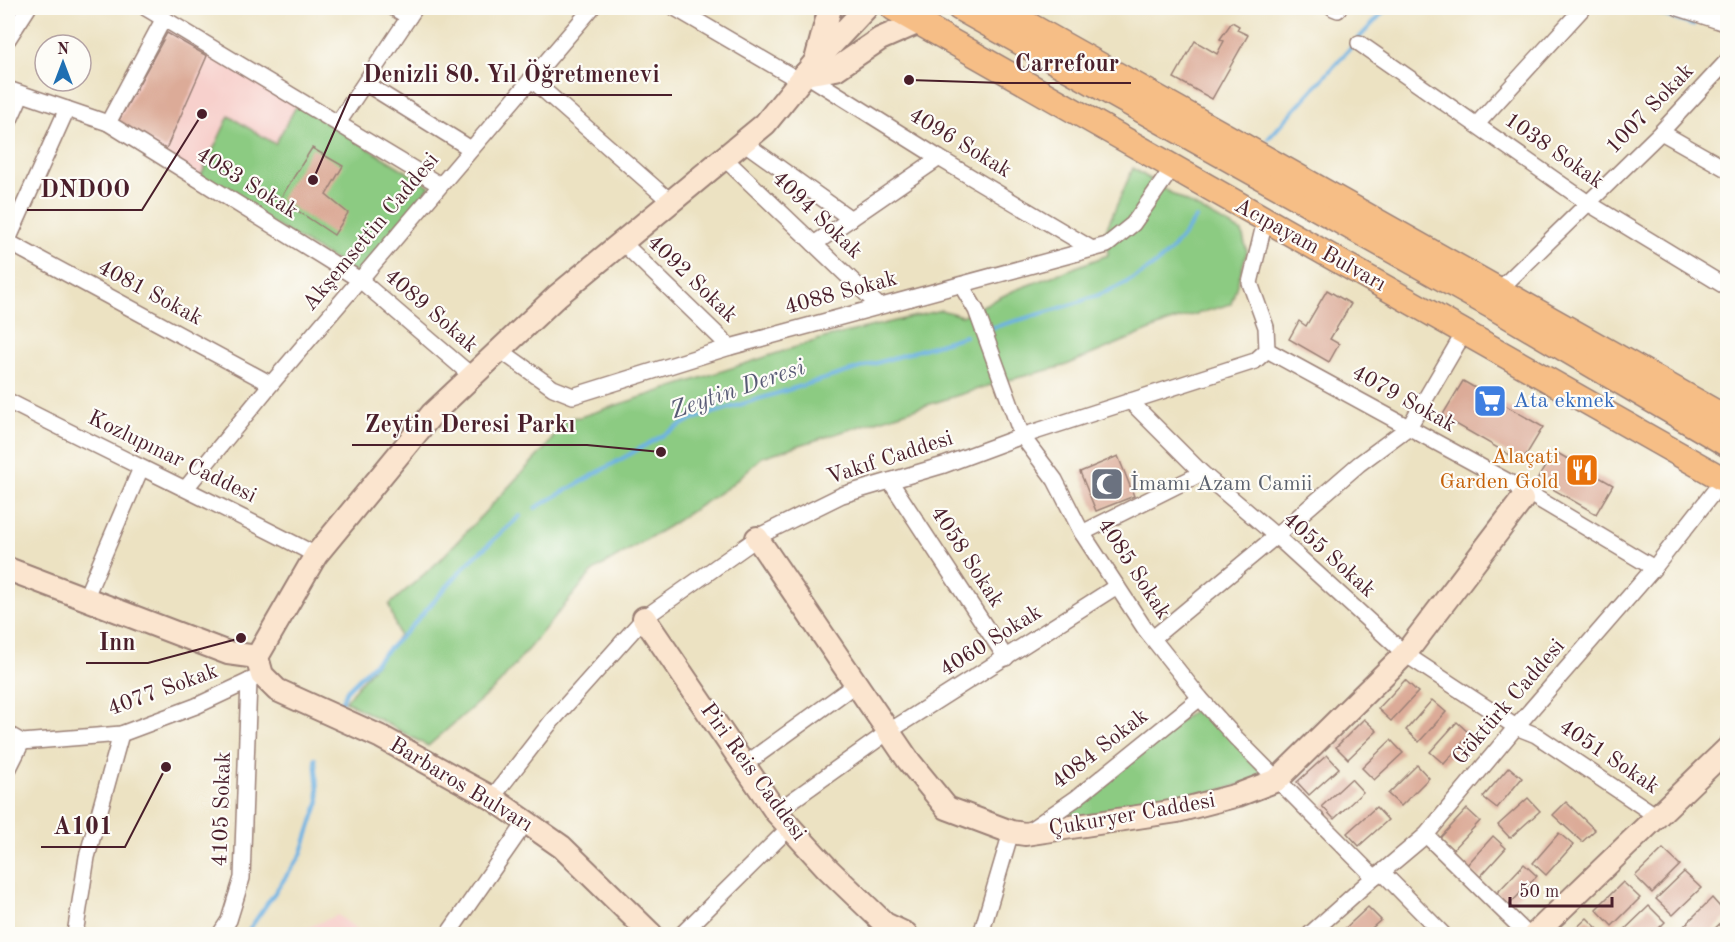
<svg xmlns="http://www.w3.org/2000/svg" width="1735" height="942" font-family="'Old Standard TT',serif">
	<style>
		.built { fill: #f7d0cc }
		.green { fill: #8ccb82; stroke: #6b7556; stroke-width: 1.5 }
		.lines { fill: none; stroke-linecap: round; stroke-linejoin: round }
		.stream { stroke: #6db2e3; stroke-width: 4 }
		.building { fill: #dcab98 }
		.street-casing { stroke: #9b8076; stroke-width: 18 }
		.secondary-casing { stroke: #9b8076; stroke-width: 26 }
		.primary-casing { stroke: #9b8076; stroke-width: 27 }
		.street { stroke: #fff; stroke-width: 15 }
		.secondary { stroke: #fbe5cf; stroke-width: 22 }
		.primary { stroke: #f6be86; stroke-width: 24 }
		.labels { text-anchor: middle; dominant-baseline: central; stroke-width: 4.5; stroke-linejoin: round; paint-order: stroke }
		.street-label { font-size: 22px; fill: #4a1f2b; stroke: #fdfcf7 }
		.shop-label { font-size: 22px; fill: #366cbe; stroke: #fdfcf7; text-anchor: start }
		.food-label { font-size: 22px; fill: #c56008; stroke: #fdfcf7; text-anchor: end }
		.worship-label { font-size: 22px; fill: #5b616d; stroke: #fdfcf7; text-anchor: start }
		.water-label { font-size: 24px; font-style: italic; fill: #585a75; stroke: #fdfcf7 }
		.leader { fill: none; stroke: #4a1f2b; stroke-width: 2 }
		.callout-dot { fill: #4a1f2b; stroke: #fdfcf7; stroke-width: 2 }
		.callout-label { font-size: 24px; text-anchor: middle; font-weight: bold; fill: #4a1f2b; stroke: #fdfcf7; stroke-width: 4.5; stroke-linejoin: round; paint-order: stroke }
	</style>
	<rect width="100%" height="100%" fill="#fdfcf7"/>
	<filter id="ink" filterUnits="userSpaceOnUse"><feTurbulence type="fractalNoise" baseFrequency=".0167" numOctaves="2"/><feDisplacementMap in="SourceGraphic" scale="12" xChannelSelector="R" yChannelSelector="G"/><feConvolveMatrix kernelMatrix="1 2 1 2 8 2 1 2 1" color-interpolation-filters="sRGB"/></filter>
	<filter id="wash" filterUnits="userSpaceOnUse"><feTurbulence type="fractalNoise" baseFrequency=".008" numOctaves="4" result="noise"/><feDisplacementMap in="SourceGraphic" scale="24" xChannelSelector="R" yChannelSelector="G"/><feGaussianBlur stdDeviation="1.35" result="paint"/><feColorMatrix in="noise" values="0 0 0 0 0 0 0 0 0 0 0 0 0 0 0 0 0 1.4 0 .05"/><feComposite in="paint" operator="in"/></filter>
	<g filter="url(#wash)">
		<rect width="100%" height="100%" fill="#ece2c2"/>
		<g class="built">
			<polygon points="164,18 300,100 241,205 108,123"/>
			<polygon points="338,915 363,934 297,934 306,928"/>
		</g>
		<g class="green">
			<polygon points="297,105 430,186 360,275 199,180 229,116 275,144"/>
			<polygon points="1133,168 1174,195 1242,232 1247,252 1231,304 1172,321 1064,366 997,383 762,457 730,486 669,526 593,571 499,684 428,746 345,701 399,636 389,605 439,561 547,446 567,418 580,417 824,338 941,310 962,316 1015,290 1108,255 1106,230"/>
			<polygon points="1201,705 1262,772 1264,778 1152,809 1047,823"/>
		</g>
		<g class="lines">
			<g class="stream">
				<polyline points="1643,8 1693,25"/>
				<polyline points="1359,38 1387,8"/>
				<polyline points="1268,139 1354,44"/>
				<path d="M991 328C1047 311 1119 297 1164 257 1176 246 1186 231 1196 218"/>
				<polyline points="535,508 690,420 965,336"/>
				<polyline points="340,705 347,690 410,628 467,564 520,516"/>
				<polyline points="246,934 301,855 319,801 315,759"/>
			</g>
		</g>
		<g id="blocks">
			<g class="building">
				<polygon points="1232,22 1239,26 1237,30 1248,35 1212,99 1174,78 1195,41 1217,54 1224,41 1220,39"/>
				<polygon points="167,33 207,56 166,149 117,124"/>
				<polygon points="312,148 343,166 326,195 348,213 334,235 280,199"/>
				<polygon points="1327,290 1351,304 1330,339 1339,344 1329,362 1289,339 1299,321 1306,326"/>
				<polygon points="1463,381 1543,427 1522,462 1442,416"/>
				<polygon points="1554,451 1613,485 1596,514 1537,480"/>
				<polygon points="1118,456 1134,496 1096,511 1080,472"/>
				<polygon points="1405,680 1418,692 1391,721 1378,709"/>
				<polygon points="1432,700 1446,712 1419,742 1406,730"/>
				<polygon points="1364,719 1377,731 1348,759 1336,747"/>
				<polygon points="1457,722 1470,734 1444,764 1430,752"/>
				<polygon points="1391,740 1403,753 1374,780 1362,768"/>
				<polygon points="1327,755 1339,768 1309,795 1297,782"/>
				<polygon points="1417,765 1429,778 1401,806 1388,794"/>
				<polygon points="1509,767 1522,778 1497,808 1483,797"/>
				<polygon points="1351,779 1363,792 1334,819 1322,806"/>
				<polygon points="1528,798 1540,811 1510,838 1498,825"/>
				<polygon points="1566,802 1595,830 1582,842 1553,815"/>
				<polygon points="1376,807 1388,820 1359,846 1347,833"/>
				<polygon points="1467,809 1480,821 1453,850 1440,838"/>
				<polygon points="1559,833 1573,845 1546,875 1533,863"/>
				<polygon points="1493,836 1506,848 1479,878 1466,866"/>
				<polygon points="1663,849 1680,865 1652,893 1635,876"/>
				<polygon points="1524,864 1537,876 1509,905 1497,893"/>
				<polygon points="1684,872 1701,888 1673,915 1656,899"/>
				<polygon points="1623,882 1640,898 1612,926 1596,909"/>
				<polygon points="1712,898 1728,916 1709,934 1693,934 1684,926"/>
				<polygon points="1649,906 1665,922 1653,934 1620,934"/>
				<polygon points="1368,907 1381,920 1365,934 1339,934"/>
				<polygon points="1587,918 1603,934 1570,934"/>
			</g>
		</g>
	</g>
	<g filter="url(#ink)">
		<use href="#blocks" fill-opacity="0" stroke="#9b8076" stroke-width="1.5"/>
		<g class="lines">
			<g class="street-casing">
				<g id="street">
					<polyline points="146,8 440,185"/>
					<polyline points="394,8 409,17"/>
					<polyline points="675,8 800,81"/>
					<polyline points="1333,8 1338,10 1339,8"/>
					<polyline points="1679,8 1728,24"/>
					<polyline points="8,39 28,8"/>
					<polyline points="1359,43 1588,203 1728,288"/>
					<polyline points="805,74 939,158 1092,249"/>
					<polyline points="531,79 671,202"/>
					<polyline points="365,83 471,149"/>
					<polyline points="8,89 108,123 360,280 472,376"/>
					<polyline points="108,123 164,18"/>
					<polyline points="338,123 415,8"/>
					<polyline points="8,124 21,95"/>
					<polyline points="1477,124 1583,8"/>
					<polyline points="1661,132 1728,170"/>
					<polyline points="743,142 851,219"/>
					<polyline points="724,158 879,306"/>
					<polyline points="8,240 67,109"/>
					<polyline points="8,242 271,384"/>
					<polyline points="622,242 730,347"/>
					<polyline points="814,244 939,158"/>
					<polyline points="961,285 976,310 1022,436 1055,480 1082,533 1145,629 1200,698 1236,738 1374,877"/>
					<polyline points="1500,289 1661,132 1728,60"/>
					<polyline points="500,350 553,388 573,396 730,347 1107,245 1133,224 1173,167"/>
					<polyline points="1267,350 1518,487 1522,500"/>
					<path d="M8 401C110 453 214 502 316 555"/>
					<polyline points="1130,401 1202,473 1276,536 1405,654 1516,727 1536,735 1658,817"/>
					<polyline points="890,481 1006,658"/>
					<polyline points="1518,487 1654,568"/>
					<polyline points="186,488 271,384 592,8"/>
					<polyline points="1082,533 1202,473"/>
					<polyline points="85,599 141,468"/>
					<polyline points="1153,638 1276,536 1359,464 1409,427 1458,343"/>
					<polyline points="8,734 22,742 121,734 196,706 262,675"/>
					<polyline points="744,765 856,684"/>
					<polyline points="8,770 22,742"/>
					<polyline points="492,798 551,722 644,618 763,534 842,495 944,465 1022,436 1255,361 1267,350 1266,327 1250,283 1263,229 1268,222"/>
					<polyline points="776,812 888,732 1117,586"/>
					<polyline points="1030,830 1075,799 1200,698"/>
					<polyline points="1426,835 1527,934"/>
					<polyline points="1382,872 1443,934"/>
					<polyline points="75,934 87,857 121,734"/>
					<polyline points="220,934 229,920 242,878 249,681"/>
					<polyline points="448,934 526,822"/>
					<polyline points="682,934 790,827"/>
					<polyline points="981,934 1011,832"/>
					<polyline points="1310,934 1374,877 1382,872 1426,835 1516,727 1654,568 1716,489 1722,479"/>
				</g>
			</g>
			<g class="secondary-casing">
				<g id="secondary">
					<polyline points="816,60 830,8"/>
					<polyline points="805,74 836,69 880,39 919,22"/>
					<polyline points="757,538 908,760 947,808 1011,832 1025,834 1177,811 1238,795 1277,780 1405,654 1522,500"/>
					<polyline points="8,569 228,653 257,657"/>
					<polyline points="644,618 776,812 828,869 885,924 906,934"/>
					<polyline points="651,934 562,847 492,798 381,737 277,690 262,675 257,657 316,555 432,414 557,296 765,124 816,61 866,8"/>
					<polyline points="1535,934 1728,748"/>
				</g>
			</g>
			<g class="primary-casing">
				<g id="primary">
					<polyline points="893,8 1728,482"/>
					<polyline points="959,8 1493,307 1728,445"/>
					<polyline points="999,8 1728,419"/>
				</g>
			</g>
			<use href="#street" class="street"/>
			<use href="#secondary" class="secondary"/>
			<use href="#primary" class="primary"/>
		</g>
	</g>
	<defs>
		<g id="supermarket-square" transform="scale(1.725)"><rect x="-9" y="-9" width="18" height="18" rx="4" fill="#3f7fe0" stroke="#fdfcf7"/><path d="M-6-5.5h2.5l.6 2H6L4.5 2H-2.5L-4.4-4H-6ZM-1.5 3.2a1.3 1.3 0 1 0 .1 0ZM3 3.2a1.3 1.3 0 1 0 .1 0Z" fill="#fff"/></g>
		<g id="restaurant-square" transform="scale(1.725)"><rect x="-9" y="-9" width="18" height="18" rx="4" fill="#e8710a" stroke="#fdfcf7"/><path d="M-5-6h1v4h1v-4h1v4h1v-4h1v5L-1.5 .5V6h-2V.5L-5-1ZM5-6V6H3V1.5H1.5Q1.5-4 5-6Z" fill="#fff"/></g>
		<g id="mosque-square" transform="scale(1.725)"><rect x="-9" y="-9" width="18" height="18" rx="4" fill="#6b7280" stroke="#fdfcf7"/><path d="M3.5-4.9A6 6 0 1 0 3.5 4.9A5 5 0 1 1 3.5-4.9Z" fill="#fff"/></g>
	</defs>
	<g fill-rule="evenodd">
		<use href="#supermarket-square" x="1490" y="401"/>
		<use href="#restaurant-square" x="1582" y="470"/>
		<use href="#mosque-square" x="1107" y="484"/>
	</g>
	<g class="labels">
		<g class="street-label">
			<text transform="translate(1650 109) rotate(-46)">1007 Sokak</text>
			<text transform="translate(960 143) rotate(31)">4096 Sokak</text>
			<text transform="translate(1554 151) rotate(35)">1038 Sokak</text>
			<text transform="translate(247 183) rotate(32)">4083 Sokak</text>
			<text transform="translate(817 215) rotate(44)">4094 Sokak</text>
			<text transform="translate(371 232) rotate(-50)">Akşemsettin Caddesi</text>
			<text transform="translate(1310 245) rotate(29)">Acıpayam Bulvarı</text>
			<text transform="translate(692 279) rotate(44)">4092 Sokak</text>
			<text transform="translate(150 293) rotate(28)">4081 Sokak</text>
			<text transform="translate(841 293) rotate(-15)">4088 Sokak</text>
			<text transform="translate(431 311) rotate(41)">4089 Sokak</text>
			<text transform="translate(1404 399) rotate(29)">4079 Sokak</text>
			<text transform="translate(172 457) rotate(26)">Kozlupınar Caddesi</text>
			<text transform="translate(890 458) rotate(-18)">Vakıf Caddesi</text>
			<text transform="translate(1329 555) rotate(42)">4055 Sokak</text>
			<text transform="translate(967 557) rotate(57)">4058 Sokak</text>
			<text transform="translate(1134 569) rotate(57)">4085 Sokak</text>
			<text transform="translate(991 641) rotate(-32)">4060 Sokak</text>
			<text transform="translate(163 690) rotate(-20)">4077 Sokak</text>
			<text transform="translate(1509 702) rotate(-49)">Göktürk Caddesi</text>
			<text transform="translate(1100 749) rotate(-38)">4084 Sokak</text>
			<text transform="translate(1609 757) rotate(34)">4051 Sokak</text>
			<text transform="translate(753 772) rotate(54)">Piri Reis Caddesi</text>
			<text transform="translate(461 785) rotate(31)">Barbaros Bulvarı</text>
			<text transform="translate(222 809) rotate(-88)">4105 Sokak</text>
			<text transform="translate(1132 815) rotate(-10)">Çukuryer Caddesi</text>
		</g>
		<g class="shop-label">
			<text x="1513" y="401">Ata ekmek</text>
		</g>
		<g class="food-label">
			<text x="1559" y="457">Alaçati<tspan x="1559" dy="25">Garden Gold</tspan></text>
		</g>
		<g class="worship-label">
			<text x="1130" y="484">İmamı Azam Camii</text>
		</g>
		<g class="water-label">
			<text transform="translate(738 390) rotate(-19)">Zeytin Deresi</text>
		</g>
	</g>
	<path class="leader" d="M909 80L1003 83H1131M313 180L350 95H672M202 114L142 210H27M661 452L587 445H352M241 638L148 663H86M166 767L125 847H41"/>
	<g class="callout-dot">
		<circle cx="909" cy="80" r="6"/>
		<circle cx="313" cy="180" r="6"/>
		<circle cx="202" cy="114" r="6"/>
		<circle cx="661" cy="452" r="6"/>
		<circle cx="241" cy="638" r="6"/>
		<circle cx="166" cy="767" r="6"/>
	</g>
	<g class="callout-label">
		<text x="1067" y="71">Carrefour</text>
		<text x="511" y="82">Denizli 80. Yıl Öğretmenevi</text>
		<text x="85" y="197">DNDOO</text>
		<text x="470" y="432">Zeytin Deresi Parkı</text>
		<text x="117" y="650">Inn</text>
		<text x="83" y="834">A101</text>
	</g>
	<rect width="1735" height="942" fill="none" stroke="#fdfcf7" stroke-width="30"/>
	<g transform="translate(63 63)"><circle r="28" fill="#fdfcf7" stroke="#b5a4a5" stroke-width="1.5"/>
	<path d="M0-4.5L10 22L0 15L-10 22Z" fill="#1f6fb2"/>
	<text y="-9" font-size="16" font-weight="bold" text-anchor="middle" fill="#4a1f2b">N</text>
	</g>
	<path d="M1510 897v9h102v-9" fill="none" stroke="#4a1f2b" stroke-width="3"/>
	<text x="1519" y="897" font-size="18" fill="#4a1f2b" stroke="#fdfcf7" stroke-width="4.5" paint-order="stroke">50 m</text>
</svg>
